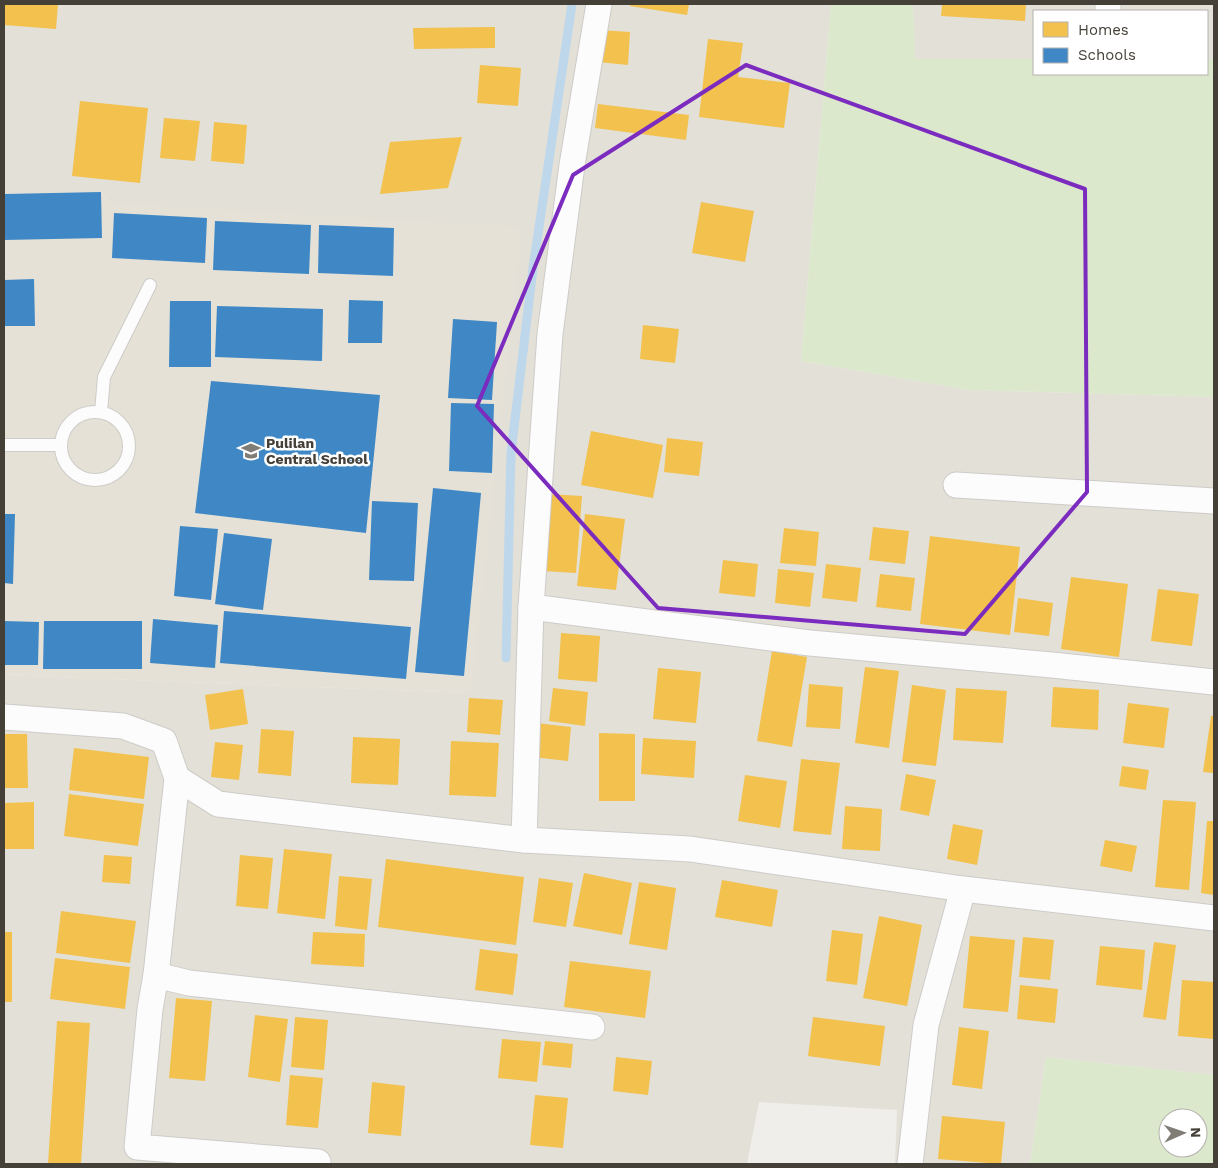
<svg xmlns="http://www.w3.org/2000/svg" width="1218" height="1168" font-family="'Work Sans',sans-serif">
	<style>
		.residential { fill: #e3e0d8 }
		.education { fill: #e5e1d6 }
		.green { fill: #dce8cc; fill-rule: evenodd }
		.homes { fill: #f2c14e }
		.schools { fill: #3f88c5 }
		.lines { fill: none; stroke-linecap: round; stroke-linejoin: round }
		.stream { stroke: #bed7ea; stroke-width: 9 }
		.lane-casing { stroke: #cdccc8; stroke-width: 14 }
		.street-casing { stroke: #cdccc8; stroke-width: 27 }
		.lane { stroke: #fdfcfc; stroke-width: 12 }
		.street { stroke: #fdfcfc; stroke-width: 25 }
		.marked { fill: none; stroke: #7b2cbf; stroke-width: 4; stroke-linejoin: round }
		.labels { text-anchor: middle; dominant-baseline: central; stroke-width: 5; stroke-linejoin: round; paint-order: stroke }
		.poi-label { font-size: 14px; font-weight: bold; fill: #443f37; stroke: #fff; text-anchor: start }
	</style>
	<rect width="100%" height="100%" fill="#efeeea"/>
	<g class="residential">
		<polygon points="4,4 831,4 801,361 970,390 1214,397 1214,1075 1046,1057 1030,1164 895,1164 897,1110 759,1102 747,1164 4,1164 4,675 471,693 101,192 4,194"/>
		<polygon points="913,4 1214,4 1214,59 1207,59 1207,11 1034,11 1034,59 914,59"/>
	</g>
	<polygon class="education" points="101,192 109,203 522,227 471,693 4,675 4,194"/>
	<g class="green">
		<polygon points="831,4 913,4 915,59 1034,59 1034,74 1207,74 1207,59 1214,59 1214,397 970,390 801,361"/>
		<path d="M1046 1057 1214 1075V1164H1030ZM1168 1118H1198V1148H1168Z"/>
	</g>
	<g class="homes">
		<polygon points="4,4 58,4 56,29 4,25"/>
		<polygon points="630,4 689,4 687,15 630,6"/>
		<polygon points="942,4 1026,4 1025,21 941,16"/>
		<polygon points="495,27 495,48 414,49 413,28"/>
		<polygon points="600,30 630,32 628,65 598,62"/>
		<polygon points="708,39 743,43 738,77 790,83 784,128 699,117"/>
		<polygon points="480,65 521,68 518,106 477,103"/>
		<polygon points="80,101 148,108 140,183 72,176"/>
		<polygon points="598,104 689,115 686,140 595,128"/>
		<polygon points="164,118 200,121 195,161 160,158"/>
		<polygon points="214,122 247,125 244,164 211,161"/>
		<polygon points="462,137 448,188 380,194 390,142"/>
		<polygon points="701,202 754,211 745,262 692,253"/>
		<polygon points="643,325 679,329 675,363 640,359"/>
		<polygon points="591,431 663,445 653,498 581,485"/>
		<polygon points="667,438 703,442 699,476 664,472"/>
		<polygon points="549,494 582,496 576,573 543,571"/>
		<polygon points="585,514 625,519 616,590 577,586"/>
		<polygon points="873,527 909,531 905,564 869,560"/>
		<polygon points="784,528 819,532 816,566 780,563"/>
		<polygon points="930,536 1020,547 1010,635 920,624"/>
		<polygon points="723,560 758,564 755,597 719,593"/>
		<polygon points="826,564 861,568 857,602 822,598"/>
		<polygon points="778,569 814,573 810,607 775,603"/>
		<polygon points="880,574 915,578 911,611 876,607"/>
		<polygon points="1071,577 1128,584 1119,657 1061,649"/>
		<polygon points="1158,589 1199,594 1192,646 1151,641"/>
		<polygon points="1018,598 1053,603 1049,636 1014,632"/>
		<polygon points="561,633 600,636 597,682 558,679"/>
		<polygon points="772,651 807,657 792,747 757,741"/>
		<polygon points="865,667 899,671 889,748 855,743"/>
		<polygon points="658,668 701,672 696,723 653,719"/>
		<polygon points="809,684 843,687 840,729 806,727"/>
		<polygon points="912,685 946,690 936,766 902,762"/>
		<polygon points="1053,687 1099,690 1098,730 1051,727"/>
		<polygon points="553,688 588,692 585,726 549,721"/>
		<polygon points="956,688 1007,691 1003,743 953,740"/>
		<polygon points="243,689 248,724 210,730 205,695"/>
		<polygon points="469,698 503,700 500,735 467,732"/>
		<polygon points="1128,703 1169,708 1164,748 1123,743"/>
		<polygon points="1211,716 1214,716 1214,773 1203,772"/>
		<polygon points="536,723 571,727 568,761 532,757"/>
		<polygon points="261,729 294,731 291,776 258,773"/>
		<polygon points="599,733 635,734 635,801 599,801"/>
		<polygon points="4,734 27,734 28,788 4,788"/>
		<polygon points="353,737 400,739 398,785 351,783"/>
		<polygon points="643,738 696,741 694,778 641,774"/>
		<polygon points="451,741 499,743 496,797 449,795"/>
		<polygon points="215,742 243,745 239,780 211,777"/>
		<polygon points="74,748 149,757 144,799 69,790"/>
		<polygon points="801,759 840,763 831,835 793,831"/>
		<polygon points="1122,766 1149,770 1146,790 1119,786"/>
		<polygon points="906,774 936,780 929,816 900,810"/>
		<polygon points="745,775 787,781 780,828 738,821"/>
		<polygon points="69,794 144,804 138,846 64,836"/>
		<polygon points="1163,800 1196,802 1189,890 1155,887"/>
		<polygon points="34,802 34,849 4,849 4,803"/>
		<polygon points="845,806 882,809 880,851 842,849"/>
		<polygon points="1207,821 1214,821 1214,895 1201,893"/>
		<polygon points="953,824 983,830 977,865 947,859"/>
		<polygon points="1105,840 1137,846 1132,872 1100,866"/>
		<polygon points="284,849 332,854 325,919 277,913"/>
		<polygon points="104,855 132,857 130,884 102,882"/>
		<polygon points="240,855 273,858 268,909 236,906"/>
		<polygon points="386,859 524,877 516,945 378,927"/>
		<polygon points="584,873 632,883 622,935 573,926"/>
		<polygon points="339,876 372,879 367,930 335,926"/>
		<polygon points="539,878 573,883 566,927 533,922"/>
		<polygon points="722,880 778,890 772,927 715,917"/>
		<polygon points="639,882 676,888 667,950 629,944"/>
		<polygon points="61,911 136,921 130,963 56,953"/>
		<polygon points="879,916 922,925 907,1006 863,998"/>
		<polygon points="832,930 863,934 857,985 826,981"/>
		<rect x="4" y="932" width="8" height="70"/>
		<polygon points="313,932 365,934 364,967 311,964"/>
		<polygon points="970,936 1015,940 1008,1012 963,1008"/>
		<polygon points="1023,937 1054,940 1050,980 1019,977"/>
		<polygon points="1154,942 1176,945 1166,1020 1143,1017"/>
		<polygon points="1100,946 1145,950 1142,990 1096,985"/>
		<polygon points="480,949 518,954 513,995 475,990"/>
		<polygon points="55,958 130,967 125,1009 50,999"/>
		<polygon points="570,961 651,971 645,1018 564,1007"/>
		<polygon points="1182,980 1214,982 1214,1039 1178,1036"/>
		<polygon points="1020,985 1058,989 1055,1023 1017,1019"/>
		<polygon points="176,998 212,1001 205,1081 169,1078"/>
		<polygon points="255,1015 288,1019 280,1082 248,1077"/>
		<polygon points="295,1017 328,1020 324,1070 291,1067"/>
		<polygon points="813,1017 885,1026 880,1066 808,1056"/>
		<polygon points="57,1021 90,1023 81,1164 48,1164"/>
		<polygon points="959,1027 989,1031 982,1089 952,1085"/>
		<polygon points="502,1039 541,1042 537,1082 498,1078"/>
		<polygon points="545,1041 573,1044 571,1068 542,1065"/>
		<polygon points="616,1057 652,1061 648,1095 613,1091"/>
		<polygon points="290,1075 323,1078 318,1128 286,1125"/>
		<polygon points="372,1082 405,1086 401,1136 368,1133"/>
		<polygon points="535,1095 568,1098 563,1148 530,1145"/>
		<polygon points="942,1116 1005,1122 1001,1164 938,1159"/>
	</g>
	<g class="schools">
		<polygon points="101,192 102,238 4,240 4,194"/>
		<polygon points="114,213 207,218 205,263 112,258"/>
		<polygon points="215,221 311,225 309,274 213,270"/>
		<polygon points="319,225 394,228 393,276 318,273"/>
		<polygon points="34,279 35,326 4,326 4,280"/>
		<polygon points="349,300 383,301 382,343 348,343"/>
		<polygon points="170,301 211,301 211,367 169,367"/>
		<polygon points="217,306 323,309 322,361 215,357"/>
		<polygon points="453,319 497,322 492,400 448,398"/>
		<polygon points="211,381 380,395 366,533 195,513"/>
		<polygon points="451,403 494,404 492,473 449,471"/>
		<polygon points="433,488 481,493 464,676 415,672"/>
		<polygon points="372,501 418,503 414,581 369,580"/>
		<polygon points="4,514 15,514 13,584 4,583"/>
		<polygon points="180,526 218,529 211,600 174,596"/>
		<polygon points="224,533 272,539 263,610 215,604"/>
		<polygon points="224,611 411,627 406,679 220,663"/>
		<polygon points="153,619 218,625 215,668 150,663"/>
		<polygon points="4,621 39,622 38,665 4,665"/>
		<polygon points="44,621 142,621 142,669 43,669"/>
	</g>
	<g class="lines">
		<polyline class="stream" points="506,658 511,453 533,268 572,4"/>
		<g class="lane-casing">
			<g id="lane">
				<circle cx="95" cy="446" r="34"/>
				<polyline points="101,412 104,377 150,285"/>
				<polyline points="4,445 61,445"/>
			</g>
		</g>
		<g class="street-casing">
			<g id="street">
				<polyline points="1108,4 1108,9"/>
				<polyline points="956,485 1214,501"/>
				<polyline points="531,607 810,643 1052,665 1214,682"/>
				<polyline points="4,717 123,726 164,741 177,778 218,804 524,840 690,849 963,889 1214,918"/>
				<polyline points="524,840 531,607 550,334 572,165 599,4"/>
				<polyline points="156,975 177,778"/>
				<polyline points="318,1164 318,1162 137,1147 150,1009 156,975 189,983 592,1027"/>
				<polyline points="910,1164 926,1025 963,889"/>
			</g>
		</g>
		<use href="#lane" class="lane"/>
		<use href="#street" class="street"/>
	</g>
	<path class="marked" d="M746 65 1085 189 1087 492 965 634 658 608 477 406 573 175Z"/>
	<defs>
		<g id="school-bare" transform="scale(1.5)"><path d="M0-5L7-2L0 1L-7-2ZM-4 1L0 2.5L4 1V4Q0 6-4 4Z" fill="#807c76" stroke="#fff" stroke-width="2.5" paint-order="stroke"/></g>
	</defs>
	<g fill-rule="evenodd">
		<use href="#school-bare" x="251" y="451"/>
	</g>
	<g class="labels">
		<g class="poi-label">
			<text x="266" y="443">Pulilan<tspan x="266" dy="16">Central School</tspan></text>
		</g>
	</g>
	<rect width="1218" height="1168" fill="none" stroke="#443f37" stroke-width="10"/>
	<rect x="1033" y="10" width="175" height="65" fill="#ffffff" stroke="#b4b2af"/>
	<rect x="1043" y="22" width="25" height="15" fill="#f2c14e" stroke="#b4b2af"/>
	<text x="1078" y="35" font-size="15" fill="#443f37">Homes</text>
	<rect x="1043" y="48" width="25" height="15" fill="#3f88c5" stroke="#b4b2af"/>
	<text x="1078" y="60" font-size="15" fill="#443f37">Schools</text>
	<g transform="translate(1183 1133) rotate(88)"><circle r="24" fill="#ffffff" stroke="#b4b2af"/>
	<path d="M0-4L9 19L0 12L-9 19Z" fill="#807c76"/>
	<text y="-8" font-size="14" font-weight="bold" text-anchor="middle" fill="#443f37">N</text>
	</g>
</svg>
